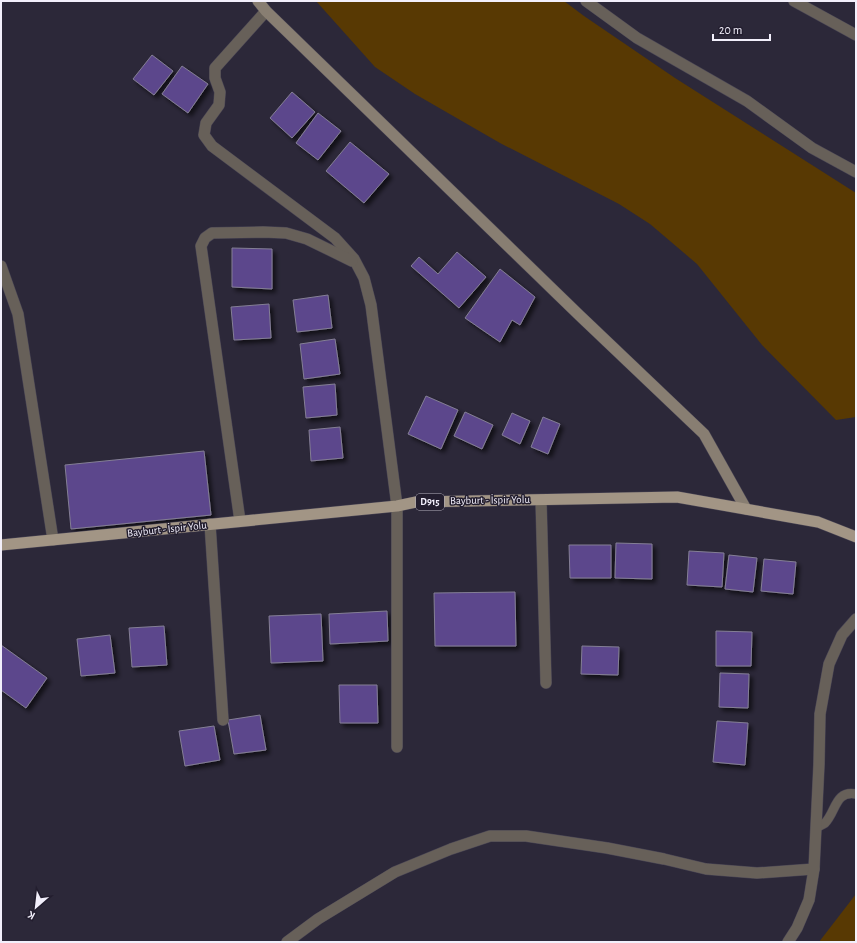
<svg xmlns="http://www.w3.org/2000/svg" width="857" height="943" font-family="'Alegreya Sans',sans-serif">
	<style>
		.green { fill: #583903 }
		.building { fill: #5c468c; stroke: #847f95; filter: url(#shadow) }
		.lines { fill: none; stroke-linecap: round; stroke-linejoin: round }
		.service-casing { stroke: #484454; stroke-width: 10 }
		.minor-casing { stroke: #484454; stroke-width: 12 }
		.tertiary-casing { stroke: #484454; stroke-width: 12 }
		.secondary-casing { stroke: #484454; stroke-width: 12 }
		.primary-casing { stroke: #484454; stroke-width: 12 }
		.service { stroke: #676059; stroke-width: 9 }
		.minor { stroke: #676059; stroke-width: 11 }
		.tertiary { stroke: #676059; stroke-width: 11 }
		.secondary { stroke: #887e72; stroke-width: 11 }
		.primary { stroke: #a29585; stroke-width: 11 }
		.labels { text-anchor: middle; dominant-baseline: central; stroke-width: 3; stroke-linejoin: round; paint-order: stroke }
		.shield { fill: #231e2f; stroke: #b4b0be; stroke-width: 1 }
		.shield-label { font-size: 10px; font-weight: bold; fill: #f2effb }
		.street-label { font-size: 11px; fill: #f2effb; stroke: #231e2f }
	</style>
	<defs>
		<filter id="shadow"><feDropShadow dx="3.5" dy="3.5" stdDeviation="2" flood-color="#0009"/></filter>
	</defs>
	<rect width="100%" height="100%" fill="#2c2839"/>
	<g class="green">
		<polygon points="316,1 564,1 584,16 675,78 856,193 856,417 836,420 762,345 697,264 650,224 619,204 500,143 415,94 375,67"/>
		<polygon points="856,894 856,942 819,942"/>
	</g>
	<g class="building">
		<polygon points="152,55 173,71 154,95 133,79"/>
		<polygon points="182,66 208,84 188,113 162,94"/>
		<polygon points="292,92 315,112 292,138 270,118"/>
		<polygon points="318,113 341,131 318,160 296,143"/>
		<polygon points="350,142 389,174 364,203 326,171"/>
		<polygon points="232,248 272,249 272,289 232,287"/>
		<polygon points="457,252 486,277 459,308 411,266 419,257 438,274"/>
		<polygon points="500,269 535,297 520,325 512,320 500,342 465,318"/>
		<polygon points="328,295 332,328 297,332 293,300"/>
		<polygon points="269,304 271,338 234,340 231,307"/>
		<polygon points="335,339 340,374 304,379 300,344"/>
		<polygon points="335,384 337,415 306,418 303,387"/>
		<polygon points="426,396 458,410 441,449 408,434"/>
		<polygon points="465,412 493,425 482,449 454,436"/>
		<polygon points="512,413 530,421 520,444 502,435"/>
		<polygon points="543,417 560,424 548,454 531,447"/>
		<polygon points="340,427 343,458 311,461 309,430"/>
		<polygon points="204,451 211,515 71,529 65,465"/>
		<polygon points="616,543 652,544 652,579 615,578"/>
		<polygon points="569,545 611,545 611,578 570,578"/>
		<polygon points="689,551 724,553 722,587 687,585"/>
		<polygon points="729,555 757,558 753,592 725,589"/>
		<polygon points="764,559 796,562 793,594 761,591"/>
		<polygon points="515,592 516,646 435,646 434,593"/>
		<polygon points="387,611 388,641 330,644 329,614"/>
		<polygon points="321,614 323,661 271,663 269,616"/>
		<polygon points="164,626 167,665 132,667 129,628"/>
		<polygon points="716,631 752,632 751,666 716,666"/>
		<polygon points="110,635 115,673 81,676 77,639"/>
		<polygon points="1,645 47,678 26,708 1,690"/>
		<polygon points="582,646 619,647 618,675 581,674"/>
		<polygon points="720,673 749,674 748,708 719,707"/>
		<polygon points="339,685 377,685 378,723 340,723"/>
		<polygon points="260,715 266,750 234,754 228,720"/>
		<polygon points="717,721 748,723 745,765 713,762"/>
		<polygon points="214,726 220,760 185,766 179,731"/>
	</g>
	<g class="lines">
		<g class="service-casing">
			<path id="service" d="M816 828C819 826 822 825 825 823 836 812 835 790 856 794"/>
		</g>
		<g class="minor-casing">
			<g id="minor">
				<polyline points="586,1 637,38 747,101 812,148 856,172"/>
				<polyline points="794,1 856,35"/>
				<polyline points="266,11 215,68 215,78 220,92 219,105 206,123 204,135 212,146 335,238 354,259 364,278 371,305 397,506 397,747"/>
				<polyline points="1,266 18,314 53,540"/>
				<polyline points="541,500 546,683"/>
				<polyline points="240,521 201,246 205,238 212,233 263,232 286,233 307,239 352,261"/>
				<polyline points="210,524 223,720"/>
				<polyline points="287,942 318,919 395,872 451,849 490,836 526,836 607,848 664,859 706,869 757,873 814,869"/>
			</g>
		</g>
		<g class="tertiary-casing">
			<polyline id="tertiary" points="788,942 797,928 809,900 814,869 819,764 820,714 829,664 842,635 856,619"/>
		</g>
		<g class="secondary-casing">
			<polyline id="secondary" points="258,1 266,11 578,314 704,434 746,509"/>
		</g>
		<g class="primary-casing">
			<polyline id="primary" points="1,545 397,506 416,502 677,497 818,522 856,537"/>
		</g>
		<use href="#service" class="service"/>
		<use href="#minor" class="minor"/>
		<use href="#tertiary" class="tertiary"/>
		<use href="#secondary" class="secondary"/>
		<use href="#primary" class="primary"/>
	</g>
	<g class="labels">
		<rect class="shield" x="416" y="494" width="28" height="16" rx="3"/>
		<g class="shield-label">
			<text x="430" y="502">D915</text>
		</g>
		<g class="street-label">
			<text transform="translate(490 500) rotate(-1)">Bayburt - İspir Yolu</text>
			<text transform="translate(167 529) rotate(-6)">Bayburt - İspir Yolu</text>
		</g>
	</g>
	<rect width="857" height="943" fill="none" stroke="#f2effb" stroke-width="4"/>
	<g transform="translate(36 907) rotate(208)" stroke="#231e2f" stroke-width="3" paint-order="stroke">
	<path d="M0-3L7 15L0 10L-7 15Z" fill="#f2effb"/>
	<text y="-6" font-size="11" font-weight="bold" text-anchor="middle" fill="#f2effb">K</text>
	</g>
	<path d="M713 34v6h57v-6" fill="none" stroke="#f2effb" stroke-width="2"/>
	<text x="719" y="34" font-size="12" fill="#f2effb" stroke="#231e2f" stroke-width="3" paint-order="stroke">20 m</text>
</svg>
